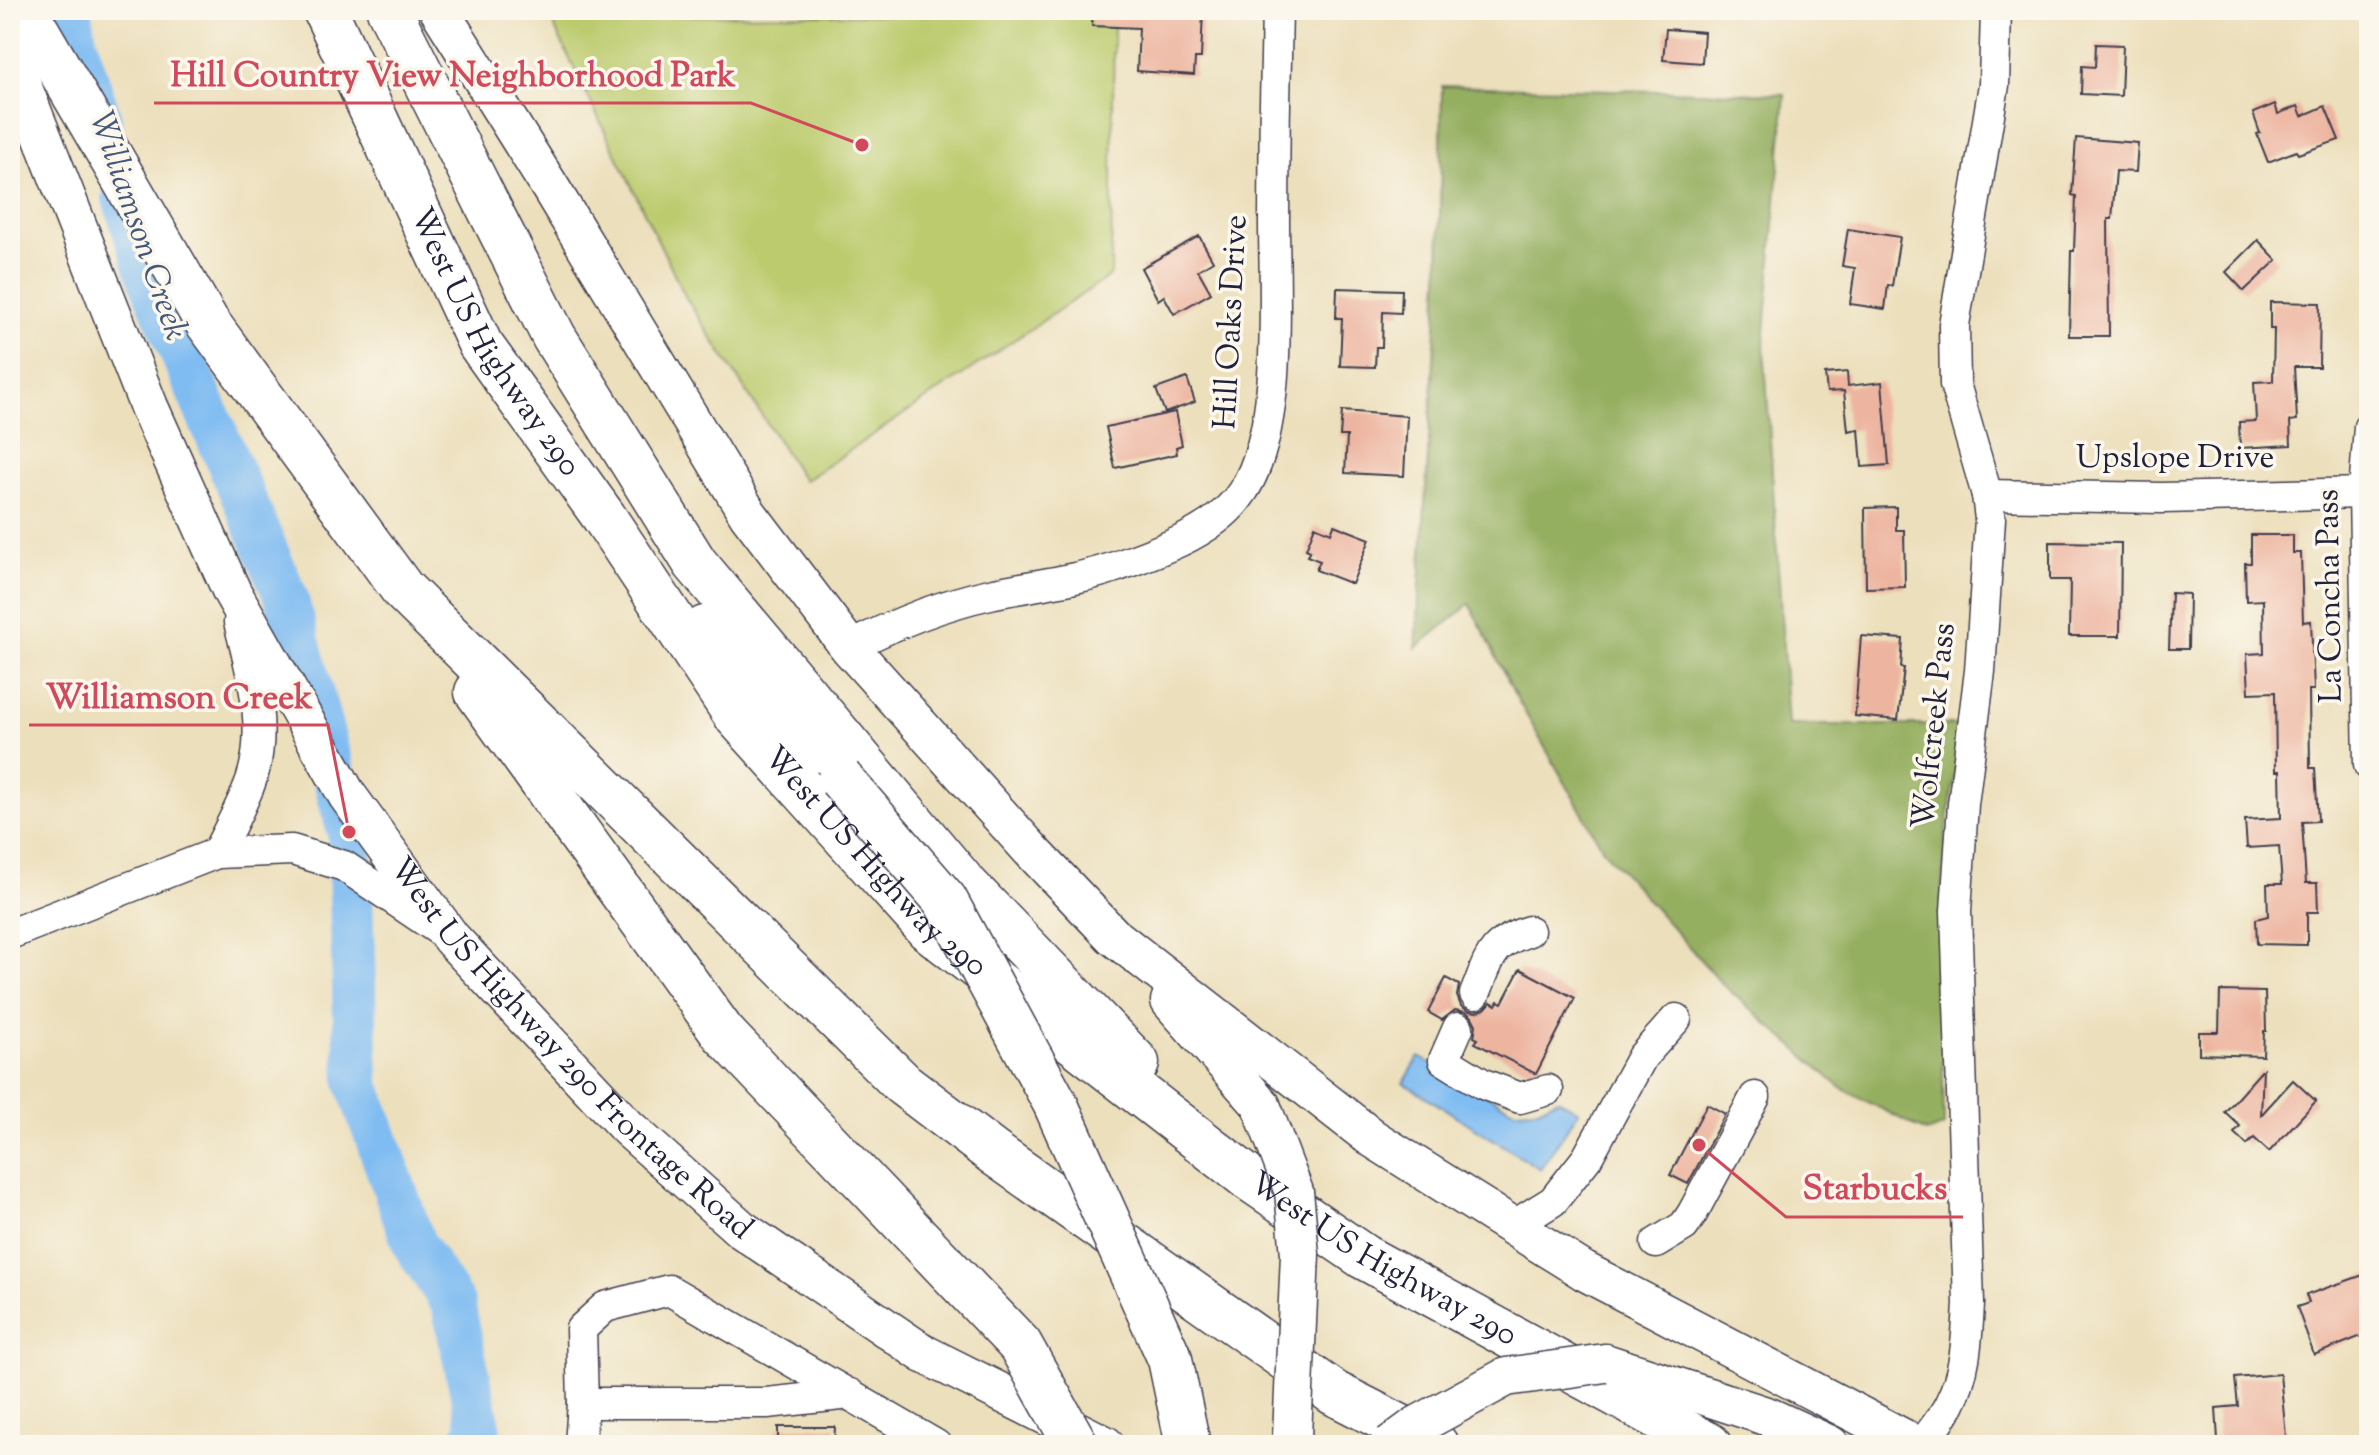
<svg xmlns="http://www.w3.org/2000/svg" width="2379" height="1455" font-family="'Sorts Mill Goudy',serif">
	<style>
		.green { fill: #bccb6d; stroke: #6f7654; stroke-width: 2 }
		.forest { fill: #95af60; stroke: #5c684e; stroke-width: 2 }
		.water { fill: #7fbcf2; stroke: #506f96; stroke-width: 2 }
		.lines { fill: none; stroke-linecap: round; stroke-linejoin: round }
		.river { stroke: #7fbcf2; stroke-width: 44 }
		.building { fill: #edb5a0 }
		.minor-casing { stroke: #403e4e; stroke-width: 33 }
		.major-casing { stroke: #403e4e; stroke-width: 41 }
		.highway-casing { stroke: #403e4e; stroke-width: 47 }
		.minor { stroke: #fff; stroke-width: 30 }
		.major { stroke: #fff; stroke-width: 38 }
		.highway { stroke: #fff; stroke-width: 44 }
		.major-bridge-casing { stroke: #403e4e; stroke-width: 41; stroke-linecap: butt }
		.highway-bridge-casing { stroke: #403e4e; stroke-width: 47; stroke-linecap: butt }
		.major-bridge { stroke: #fff; stroke-width: 38 }
		.highway-bridge { stroke: #fff; stroke-width: 44 }
		.labels { text-anchor: middle; dominant-baseline: central; stroke-width: 7; stroke-linejoin: round; paint-order: stroke }
		.street-label { font-size: 32px; fill: #22223b; stroke: #fbf7ec }
		.water-label { font-size: 34px; font-style: italic; fill: #43587b; stroke: #fbf7ec }
		.leader { fill: none; stroke: #d1495b; stroke-width: 3 }
		.callout-dot { fill: #d1495b; stroke: #fbf7ec; stroke-width: 3 }
		.callout-label { font-size: 34px; text-anchor: middle; font-weight: bold; fill: #d1495b; stroke: #fbf7ec; stroke-width: 7; stroke-linejoin: round; paint-order: stroke }
	</style>
	<rect width="100%" height="100%" fill="#fbf7ec"/>
	<filter id="ink" filterUnits="userSpaceOnUse"><feTurbulence type="fractalNoise" baseFrequency=".0125" numOctaves="2"/><feDisplacementMap in="SourceGraphic" scale="16" xChannelSelector="R" yChannelSelector="G"/><feConvolveMatrix kernelMatrix="1 2 1 2 8 2 1 2 1" color-interpolation-filters="sRGB"/></filter>
	<filter id="wash" filterUnits="userSpaceOnUse"><feTurbulence type="fractalNoise" baseFrequency=".006" numOctaves="4" result="noise"/><feDisplacementMap in="SourceGraphic" scale="32" xChannelSelector="R" yChannelSelector="G"/><feGaussianBlur stdDeviation="1.8" result="paint"/><feColorMatrix in="noise" values="0 0 0 0 0 0 0 0 0 0 0 0 0 0 0 0 0 1.4 0 .05"/><feComposite in="paint" operator="in"/></filter>
	<g filter="url(#wash)">
		<rect width="100%" height="100%" fill="#ecdfbc"/>
		<polygon class="green" points="1114,14 1111,275 804,481 686,298 549,16"/>
		<polygon class="forest" points="1442,86 1785,94 1764,344 1788,725 1962,725 1946,834 1940,925 1944,1126 1926,1132 1841,1088 1722,984 1604,851 1514,693 1470,604 1416,648 1439,279"/>
		<polygon class="water" points="1419,1057 1514,1110 1538,1109 1558,1099 1579,1111 1540,1169 1404,1083"/>
		<g class="lines">
			<g class="river">
				<polyline points="70,10 75,42 100,121"/>
				<polyline points="124,198 150,279 286,597 349,832 357,1082 414,1244 453,1304 479,1427 469,1445"/>
			</g>
		</g>
		<g id="blocks">
			<g class="building">
				<polygon points="1092,10 1203,10 1201,58 1195,58 1194,75 1137,71 1139,28 1092,26"/>
				<polygon points="1666,29 1704,32 1702,63 1663,60"/>
				<polygon points="2096,44 2123,45 2121,96 2081,94 2082,66 2095,67"/>
				<polygon points="2275,104 2278,114 2298,106 2302,116 2325,106 2339,140 2298,154 2296,151 2268,162 2257,134 2260,133 2253,113"/>
				<polygon points="2076,138 2138,143 2136,172 2116,171 2112,219 2108,219 2109,336 2069,336 2071,251 2074,251 2076,196 2072,195"/>
				<polygon points="1848,229 1900,237 1892,286 1888,285 1885,309 1850,304 1855,268 1842,266"/>
				<polygon points="1199,236 1213,261 1198,270 1211,293 1174,314 1164,296 1158,300 1141,268"/>
				<polygon points="2258,240 2277,260 2244,291 2226,272"/>
				<polygon points="1337,288 1402,290 1401,313 1383,312 1382,347 1376,347 1375,367 1340,366 1342,318 1336,318"/>
				<polygon points="2270,302 2320,303 2319,367 2294,367 2297,420 2290,421 2291,445 2240,448 2239,422 2256,421 2254,382 2273,381 2274,329 2270,329"/>
				<polygon points="1847,372 1848,386 1882,382 1889,465 1862,467 1859,429 1848,431 1844,391 1827,392 1825,374"/>
				<polygon points="1187,378 1195,402 1165,413 1156,389"/>
				<polygon points="1342,411 1407,416 1404,476 1345,473 1347,436 1340,436"/>
				<polygon points="1175,412 1182,445 1176,447 1177,454 1115,468 1106,427"/>
				<polygon points="1896,507 1896,530 1904,530 1905,587 1866,588 1865,508"/>
				<polygon points="1334,525 1370,539 1352,584 1316,570 1320,561 1307,556 1310,551 1306,549 1315,526 1331,533"/>
				<polygon points="2251,535 2293,535 2293,553 2301,553 2303,622 2311,621 2314,690 2309,690 2310,768 2315,768 2318,821 2302,822 2306,883 2317,883 2318,912 2307,912 2307,945 2257,944 2256,919 2268,916 2267,884 2282,884 2279,846 2247,848 2245,820 2281,818 2280,771 2276,771 2275,692 2249,693 2247,654 2264,653 2263,600 2246,601 2245,563 2251,563"/>
				<polygon points="2050,542 2121,543 2120,636 2069,636 2070,580 2050,580"/>
				<polygon points="2171,593 2189,594 2188,649 2169,649"/>
				<polygon points="1861,636 1903,639 1901,668 1904,668 1898,720 1855,716"/>
				<polygon points="1520,969 1575,998 1536,1074 1475,1043 1478,1039 1474,1037 1476,1025 1472,1017 1466,1012 1455,1010 1442,1020 1428,1012 1446,978 1459,985 1457,996 1461,1006 1469,1011 1477,1012 1485,1009 1491,1002 1496,1005 1498,1001 1502,1003"/>
				<polygon points="2220,991 2265,992 2266,1031 2264,1031 2263,1056 2199,1054 2199,1032 2219,1032"/>
				<polygon points="2263,1069 2261,1115 2293,1080 2316,1101 2269,1152 2254,1138 2247,1145 2234,1133 2240,1126 2225,1112"/>
				<polygon points="1707,1104 1725,1114 1688,1184 1670,1175"/>
				<polygon points="2369,1273 2369,1333 2314,1355 2297,1307 2309,1303 2306,1295"/>
				<polygon points="2280,1374 2286,1437 2279,1438 2280,1445 2250,1445 2250,1438 2218,1440 2216,1408 2238,1406 2235,1378"/>
				<polygon points="778,1427 835,1427 834,1445 778,1445"/>
			</g>
		</g>
	</g>
	<g filter="url(#ink)">
		<use href="#blocks" fill-opacity="0" stroke="#403e4e" stroke-width="2"/>
		<g class="lines">
			<g class="minor-casing">
				<g id="minor">
					<polyline points="2369,427 2364,493 2369,765"/>
					<polyline points="1987,495 2162,498 2364,493"/>
					<path d="M849 647C894 624 940 605 990 594 1031 585 1075 581 1115 567 1159 551 1217 532 1243 491 1284 429 1274 296 1274 222 1274 152 1275 81 1277 10"/>
					<path d="M217 853C228 831 240 809 249 786 270 733 252 674 239 622"/>
					<polyline points="10,934 217,853 292,850 344,866 439,930"/>
					<path d="M1475 994C1490 958 1489 944 1529 931"/>
					<polyline points="1458,1028 1444,1060 1483,1084 1520,1098 1548,1090"/>
					<polyline points="1513,1226 1553,1201 1587,1158 1642,1057 1676,1019"/>
					<polyline points="1656,1243 1684,1226 1692,1214 1755,1097"/>
					<polyline points="583,1403 767,1403 850,1394"/>
					<polyline points="580,1445 583,1403 581,1329 605,1307 669,1290 936,1445"/>
					<path d="M1921 1445C1931 1432 1943 1418 1950 1403 1966 1372 1967 1338 1969 1304L1956 911 1963 804 1980 671 1990 519 1987 495 1955 384 1954 325 1994 85 1996 10"/>
				</g>
			</g>
			<g class="major-casing">
				<g id="major">
					<polyline points="439,10 550,187 748,514 849,647 1031,850 1113,936 1372,1138 1584,1271 1916,1445"/>
					<path id="s1" d="M10 55 149 407 232 592 347 795 451 938 627 1127 741 1229 924 1354 1105 1445"/>
					<polyline points="1170,1001 1261,1105"/>
					<polyline points="1605,1363 1769,1417 1830,1445"/>
				</g>
			</g>
			<g class="highway-casing">
				<g id="highway">
					<polyline points="25,10 207,322 403,590 903,1084 994,1153 1334,1393 1436,1445"/>
					<path id="s2" d="M325 10 480 344 604 517 737 717 928 929 1247 1177 1364 1257 1709 1445"/>
					<polyline points="389,10 554,337 695,563 962,881 1137,1063"/>
					<polyline points="705,628 814,750"/>
					<polyline points="477,692 723,1033"/>
				</g>
			</g>
			<use href="#minor" class="minor"/>
			<use href="#major" class="major"/>
			<use href="#highway" class="highway"/>
			<g class="major-bridge-casing">
				<g id="major-bridge">
					<polyline points="1261,1105 1294,1192 1300,1254 1292,1436"/>
					<polyline points="1390,1445 1416,1426 1506,1377 1605,1363"/>
				</g>
			</g>
			<g class="highway-bridge-casing">
				<g id="highway-bridge">
					<polyline points="840,778 945,900 1055,1103 1170,1359 1188,1445"/>
					<polyline points="723,1033 1020,1345 1076,1445"/>
				</g>
			</g>
			<use href="#major-bridge" class="major-bridge"/>
			<use href="#highway-bridge" class="highway-bridge"/>
		</g>
	</g>
	<g class="labels">
		<g class="street-label">
			<text transform="translate(1232 322) rotate(-87)">Hill Oaks Drive</text>
			<text stroke="none"><textPath href="#s2" startOffset="374">West US Highway 290</textPath></text>
			<text x="2175" y="459">Upslope Drive</text>
			<text transform="translate(2331 596) rotate(-91)">La Concha Pass</text>
			<text transform="translate(1935 726) rotate(-84)">Wolfcreek Pass</text>
			<text stroke="none"><textPath href="#s2" startOffset="1022">West US Highway 290</textPath></text>
			<text stroke="none"><textPath href="#s1" startOffset="1154">West US Highway 290 Frontage Road</textPath></text>
			<text stroke="none"><textPath href="#s2" startOffset="1670">West US Highway 290</textPath></text>
		</g>
		<g class="water-label">
			<text transform="translate(137 226) rotate(71)">Williamson Creek</text>
		</g>
	</g>
	<path class="leader" d="M862 145L751 103H154M349 832L328 725H29M1699 1145L1786 1217H1963"/>
	<g class="callout-dot">
		<circle cx="862" cy="145" r="8"/>
		<circle cx="349" cy="832" r="8"/>
		<circle cx="1699" cy="1145" r="8"/>
	</g>
	<g class="callout-label">
		<text x="453" y="86">Hill Country View Neighborhood Park</text>
		<text x="179" y="708">Williamson Creek</text>
		<text x="1875" y="1199">Starbucks</text>
	</g>
	<rect width="2379" height="1455" fill="none" stroke="#fbf7ec" stroke-width="40"/>
</svg>
